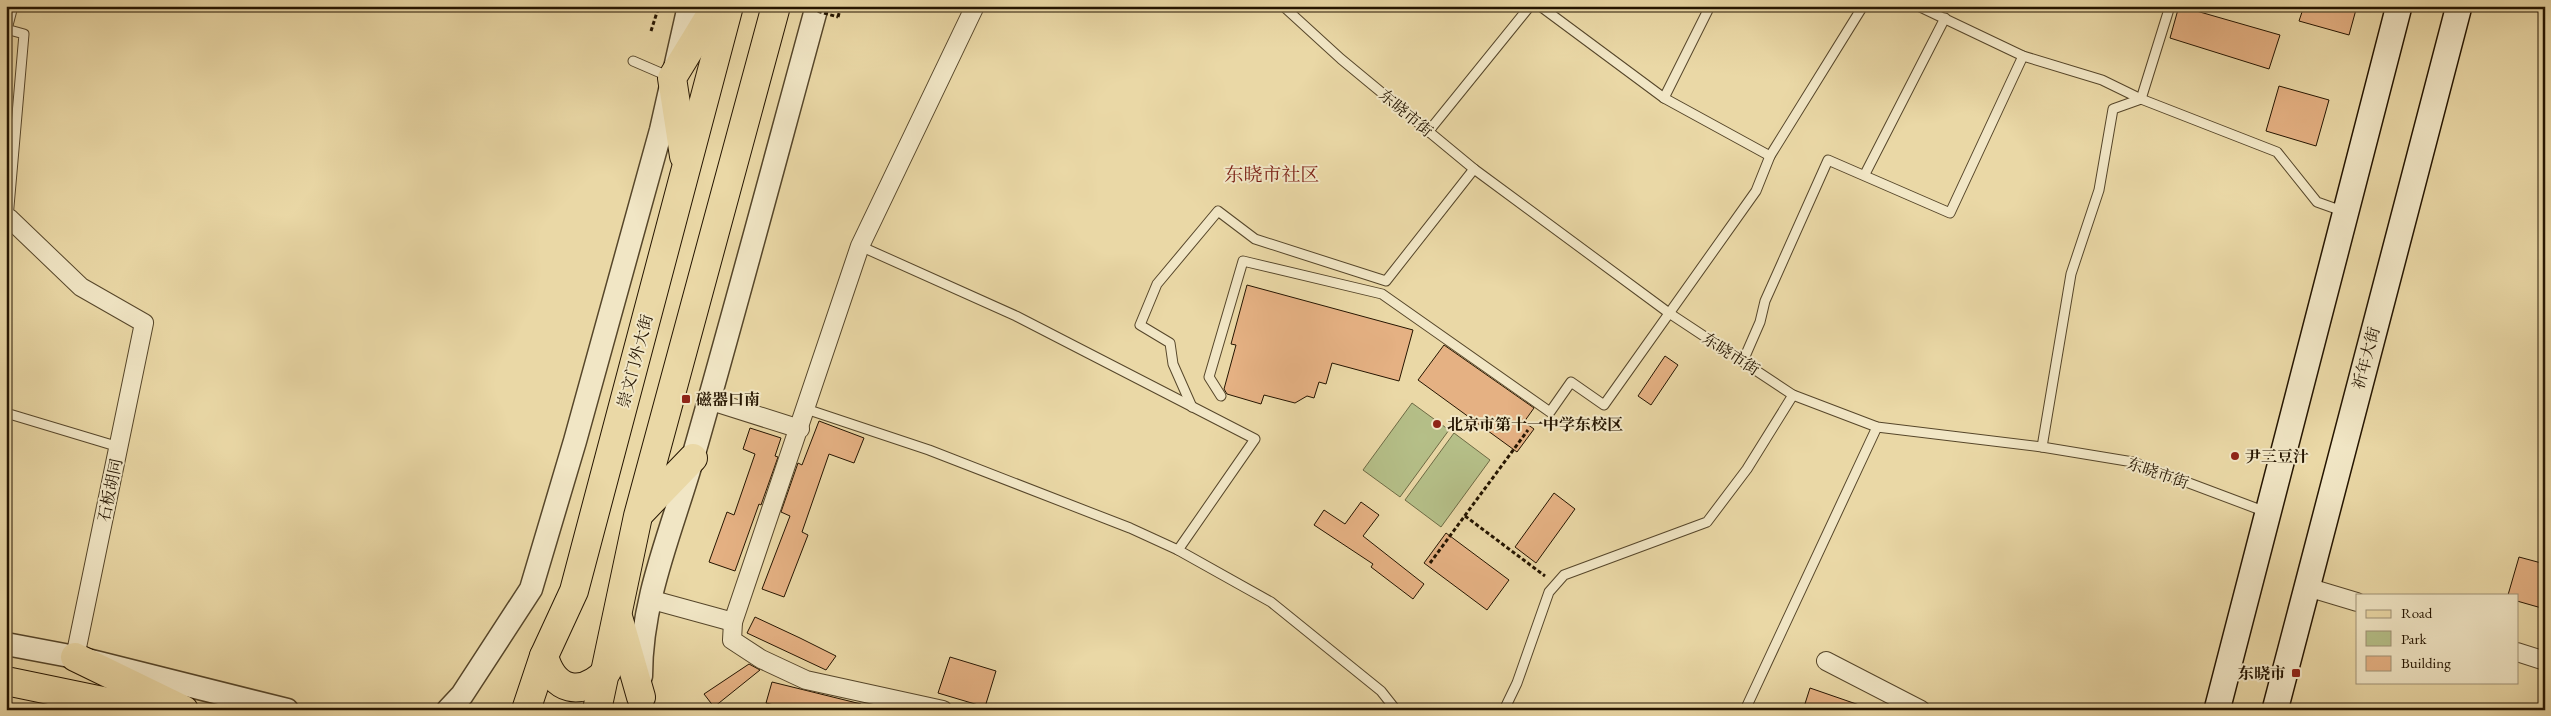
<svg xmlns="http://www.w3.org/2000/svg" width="2551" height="716" font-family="'EB Garamond','Noto Serif SC',serif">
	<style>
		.green { fill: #b5bf88; stroke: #6d6a44 }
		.building { fill: #e5b183; stroke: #251501 }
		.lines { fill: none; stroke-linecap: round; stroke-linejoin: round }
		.service-casing { stroke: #56462a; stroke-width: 11 }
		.minor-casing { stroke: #56462a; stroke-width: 20 }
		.tertiary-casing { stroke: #56462a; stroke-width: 25 }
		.secondary-casing { stroke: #251501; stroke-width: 28 }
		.primary-casing { stroke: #251501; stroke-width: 30 }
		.path { stroke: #251501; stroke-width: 3; stroke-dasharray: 4 2.5; stroke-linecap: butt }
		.service { stroke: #f1e6c5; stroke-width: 9 }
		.minor { stroke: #f1e6c5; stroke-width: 18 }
		.tertiary { stroke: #f1e6c5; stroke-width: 22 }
		.secondary { stroke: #f1e6c5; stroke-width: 25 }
		.primary { stroke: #ead8a6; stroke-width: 28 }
		.path-bridge { stroke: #251501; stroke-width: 3; stroke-dasharray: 4 2.5; stroke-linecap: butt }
		.poi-dot { fill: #8f2418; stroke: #f1e6c5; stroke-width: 2 }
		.labels { text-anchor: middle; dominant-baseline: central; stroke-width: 4; stroke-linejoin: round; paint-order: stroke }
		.street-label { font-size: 16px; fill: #251501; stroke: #f1e6c5 }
		.poi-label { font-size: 16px; font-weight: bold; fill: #251501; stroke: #f1e6c5; text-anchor: start }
		.quarter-label { font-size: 19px; fill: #7a1f14; stroke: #f1e6c5 }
	</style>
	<rect width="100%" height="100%" fill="#ead8a6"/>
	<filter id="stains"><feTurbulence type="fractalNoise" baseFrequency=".004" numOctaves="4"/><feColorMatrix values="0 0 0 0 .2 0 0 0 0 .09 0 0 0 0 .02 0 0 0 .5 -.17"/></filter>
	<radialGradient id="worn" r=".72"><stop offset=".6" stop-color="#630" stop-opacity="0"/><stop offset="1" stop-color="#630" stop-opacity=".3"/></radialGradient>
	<g class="green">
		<polygon points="1412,403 1449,430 1400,497 1363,470"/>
		<polygon points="1454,433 1490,460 1441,527 1405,500"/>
	</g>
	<g class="building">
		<polygon points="2179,6 2280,35 2269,69 2170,38"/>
		<polygon points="2304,6 2357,6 2349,35 2299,21"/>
		<polygon points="2279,86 2329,100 2316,146 2266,131"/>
		<polygon points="1247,285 1413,330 1399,381 1332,363 1326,384 1319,382 1314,398 1307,396 1295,403 1264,395 1261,404 1227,394 1224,389 1236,345 1231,344"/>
		<polygon points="1444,345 1534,408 1524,422 1534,429 1517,452 1418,380"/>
		<polygon points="1665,356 1678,365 1651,405 1638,396"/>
		<polygon points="819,421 864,438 854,463 829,454 802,532 808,535 784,597 762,589 790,516 781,512 798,463 802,465"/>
		<polygon points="750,428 781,438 775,456 778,457 761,505 759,504 735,571 709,562 727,512 734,515 755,454 743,449"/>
		<polygon points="1554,493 1575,509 1536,563 1515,547"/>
		<polygon points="1361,502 1379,515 1363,536 1424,584 1413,599 1371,567 1373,564 1314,525 1324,510 1345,524"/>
		<polygon points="1446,533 1509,580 1487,610 1424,563"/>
		<polygon points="2519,557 2545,564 2545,609 2517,601 2517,595 2508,595"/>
		<polygon points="755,617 800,638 836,656 826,670 747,633"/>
		<polygon points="950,657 996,671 985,707 938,693"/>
		<polygon points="749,664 760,670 714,707 704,694"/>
		<polygon points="772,682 861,704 860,710 793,710 766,703"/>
		<polygon points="1810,688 1865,707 1865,710 1803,710"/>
	</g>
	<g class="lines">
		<g class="service-casing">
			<g id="service">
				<polyline points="1283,6 1341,59 1474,169 1669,313 1793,395 1877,427 2042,447 2133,462 2266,512"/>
				<polyline points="1540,6 1664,98 1770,156"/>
				<polyline points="1918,6 2023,56 2102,80 2141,99 2277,152 2317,202 2345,212"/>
				<polyline points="6,29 24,34 8,218"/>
				<polyline points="7,29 13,6"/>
				<polyline points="633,61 670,77"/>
				<polyline points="1664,98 1710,6"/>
				<polyline points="1428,132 1530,6"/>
				<polyline points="1865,174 1945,18"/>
				<polyline points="860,246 1016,316 1255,439 1178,550"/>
				<polyline points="1743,361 1760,322 1765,301 1828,160 1950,213 2023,56"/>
				<polyline points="1221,396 1209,377 1243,261 1382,294 1550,412 1571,382 1604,405 1756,191 1770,156 1863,6"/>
				<polyline points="1192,407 1173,364 1170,343 1140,325 1157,284 1218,211 1255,239 1386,281 1474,169"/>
				<polyline points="806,409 929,450 1130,528 1178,550 1271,602 1381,691 1396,710"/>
				<polyline points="6,413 119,447"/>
				<polyline points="2042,447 2071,274 2099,190 2113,109 2141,99 2170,6"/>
				<polyline points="1504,710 1517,683 1549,592 1564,575 1707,522 1747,469 1793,395"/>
				<polyline points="1745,710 1877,427"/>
			</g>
		</g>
		<g class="minor-casing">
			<g id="minor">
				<polyline points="9,218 81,287 144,323 75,657"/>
				<polyline points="708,400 800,429"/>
				<polyline points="2307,587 2357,602"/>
				<polyline points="649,599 733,622 860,246 975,6"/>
				<polyline points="733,622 732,640 761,659 806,680 943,710"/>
				<polyline points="2517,652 2545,661"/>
				<polyline points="1826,661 1921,710"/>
			</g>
		</g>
		<g class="tertiary-casing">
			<g id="tertiary">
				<polyline points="6,644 75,657 287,710"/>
				<path d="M641 676C641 599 672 530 693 457 736 307 776 156 817 6"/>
				<polyline points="448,710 462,695 531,589 575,441 661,130 689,6"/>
			</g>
		</g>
		<g class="secondary-casing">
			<g id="secondary">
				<polyline points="2217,710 2399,6"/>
				<polyline points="2275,710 2459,6"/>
			</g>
		</g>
		<g class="primary-casing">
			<g id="primary">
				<polyline points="684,156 672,78 716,6"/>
				<polyline points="640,513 693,458"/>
				<polyline points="619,620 641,697"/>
				<path d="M544 656C554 691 581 698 607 671"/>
				<polyline points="75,657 184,710"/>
				<polyline points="6,681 146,710"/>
				<polyline points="526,710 544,656 574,591 729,6"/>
				<polyline points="597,710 638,516 776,6"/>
			</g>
		</g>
		<g class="path">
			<polyline points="838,17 841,6"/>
			<polyline points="651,31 659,6"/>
			<polyline points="1465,516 1545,576"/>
			<polyline points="1430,563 1528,430"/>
		</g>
		<use href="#service" class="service"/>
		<use href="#minor" class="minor"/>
		<use href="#tertiary" class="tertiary"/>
		<use href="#secondary" class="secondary"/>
		<use href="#primary" class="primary"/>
		<polyline class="path-bridge" points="799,6 838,17"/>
	</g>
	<g class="poi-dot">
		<rect x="681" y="394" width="10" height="10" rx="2.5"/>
		<circle cx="1437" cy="424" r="5"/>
		<circle cx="2235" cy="456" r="5"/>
		<rect x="2291" y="668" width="10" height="10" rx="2.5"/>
	</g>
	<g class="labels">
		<g class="street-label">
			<text transform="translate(1406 113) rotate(40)">东晓市街</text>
			<text transform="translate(1731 354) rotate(33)">东晓市街</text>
			<text transform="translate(2366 358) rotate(-75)">祈年大街</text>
			<text transform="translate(635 361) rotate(-75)">崇文门外大街</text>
			<text transform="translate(2158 473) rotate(19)">东晓市街</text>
			<text transform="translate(110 490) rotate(-78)">石板胡同</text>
		</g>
		<g class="poi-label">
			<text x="696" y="399">磁器口南</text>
			<text x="1447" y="424">北京市第十一中学东校区</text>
			<text x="2245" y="456">尹三豆汁</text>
			<text x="2286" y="673" text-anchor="end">东晓市</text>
		</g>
		<g class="quarter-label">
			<text x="1272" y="174">东晓市社区</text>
		</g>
	</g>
	<rect width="2551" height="716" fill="none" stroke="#ead8a6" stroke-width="25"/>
	<rect x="8" y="8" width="2536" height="701" fill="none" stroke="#251501" stroke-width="2.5"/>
	<rect x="12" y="12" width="2526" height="691" fill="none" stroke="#251501"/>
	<rect x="2356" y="594" width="162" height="90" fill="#f1e6c5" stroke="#9f9277"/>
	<rect x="2366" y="610" width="25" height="8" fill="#ead8a6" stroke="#9f9277"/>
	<text x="2401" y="618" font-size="15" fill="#251501">Road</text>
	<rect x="2366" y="631" width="25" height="15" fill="#b5bf88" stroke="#9f9277"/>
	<text x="2401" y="644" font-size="15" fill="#251501">Park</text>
	<rect x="2366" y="656" width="25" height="15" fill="#e5b183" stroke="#9f9277"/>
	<text x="2401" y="668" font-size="15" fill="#251501">Building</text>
	<rect width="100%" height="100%" filter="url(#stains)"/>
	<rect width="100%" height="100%" fill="url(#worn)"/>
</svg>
